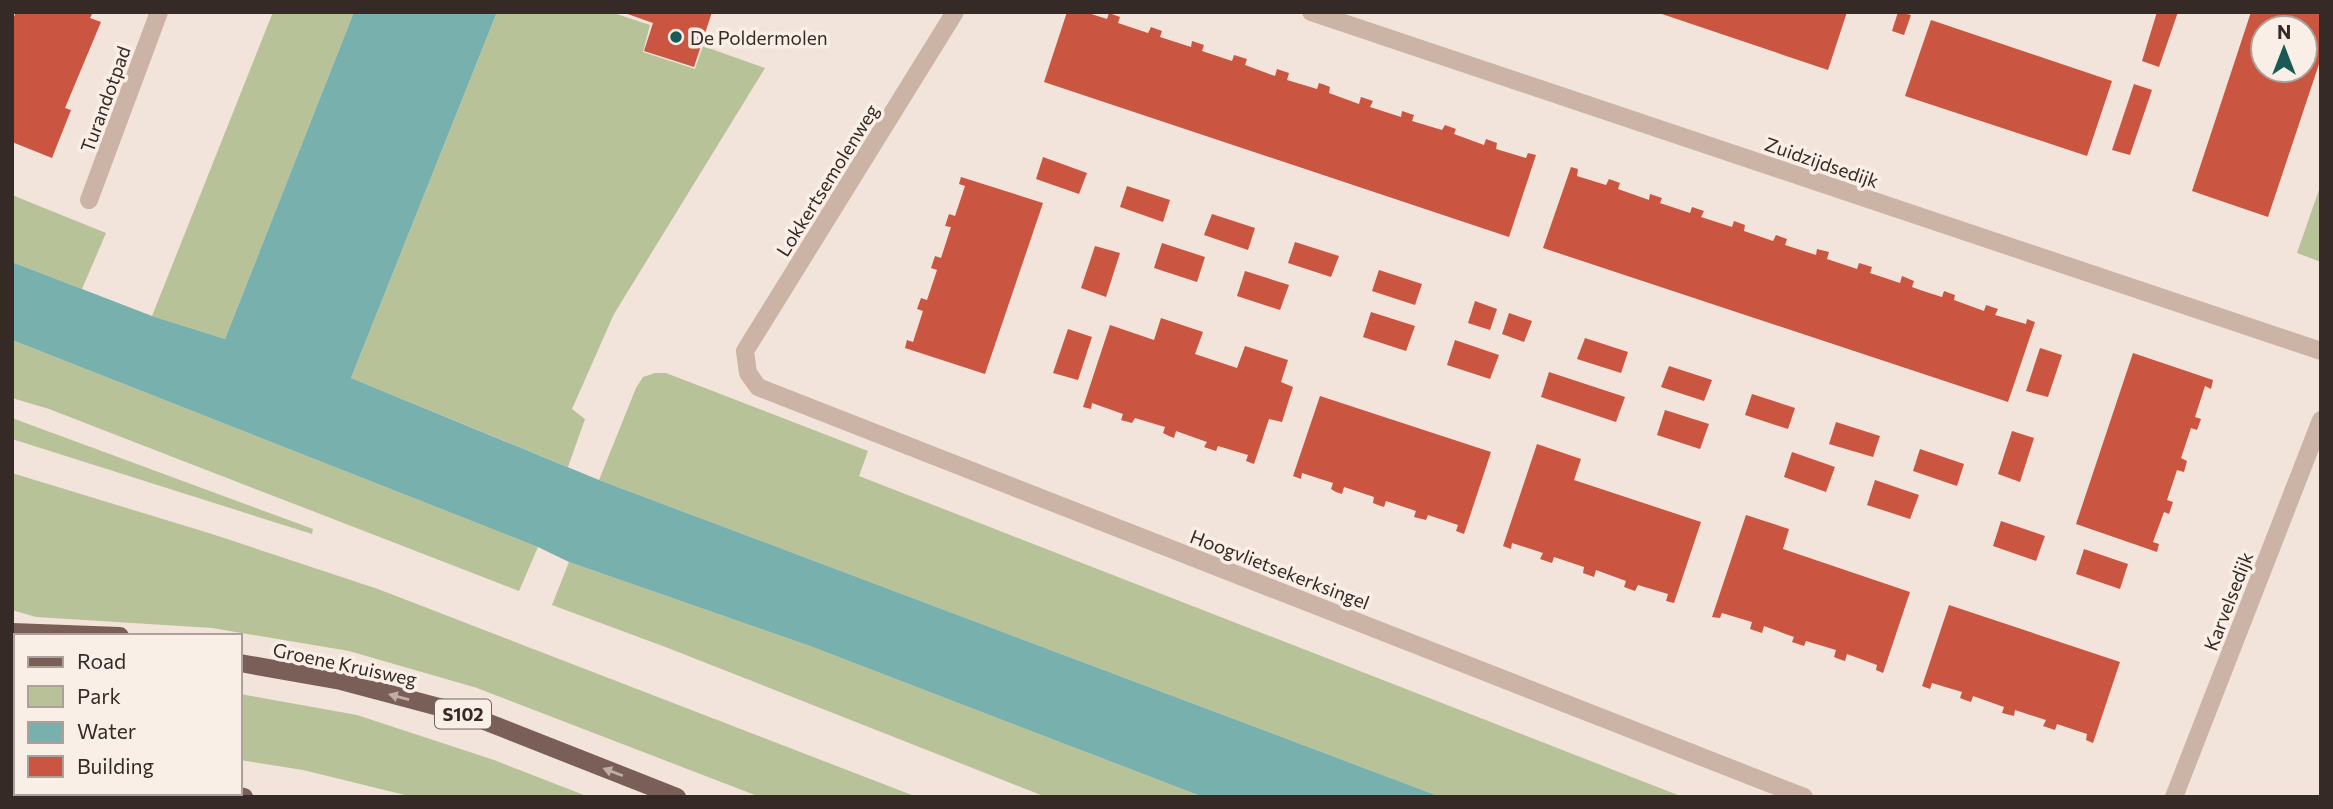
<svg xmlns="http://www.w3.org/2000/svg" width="2333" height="809" font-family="Commissioner,sans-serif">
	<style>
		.green { fill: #b8c299 }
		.water { fill: #78b0ad }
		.building { fill: #ca5540; fill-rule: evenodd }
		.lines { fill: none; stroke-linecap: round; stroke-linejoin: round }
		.minor { stroke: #cbb3a5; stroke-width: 18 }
		.major { stroke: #795f57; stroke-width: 18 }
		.oneway { fill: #c0aea6 }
		.poi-dot { fill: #1b5957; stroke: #faefe6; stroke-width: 2.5 }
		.labels { text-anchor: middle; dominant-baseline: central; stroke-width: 7; stroke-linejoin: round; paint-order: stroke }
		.shield { fill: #faefe6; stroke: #716560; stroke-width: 2 }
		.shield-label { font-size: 18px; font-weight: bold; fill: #362a27 }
		.poi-label { font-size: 19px; fill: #362a27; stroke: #faefe6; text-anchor: start }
		.street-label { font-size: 19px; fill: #362a27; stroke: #faefe6 }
	</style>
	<rect width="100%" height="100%" fill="#f2e4da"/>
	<g class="green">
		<polygon points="273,12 354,12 225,339 152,316"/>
		<polygon points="497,12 611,12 650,25 643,52 695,69 703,46 765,68 614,314 572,409 585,419 568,467 351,378"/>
		<polygon points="2321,184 2321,262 2297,253"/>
		<polygon points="12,195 106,233 82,289 12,262"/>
		<polygon points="12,340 538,547 519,591 49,409 12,398"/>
		<polygon points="655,373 666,373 868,451 859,476 1683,797 1441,797 599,480 636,388 643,377"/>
		<polygon points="12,418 313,529 312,534 12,439"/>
		<polygon points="12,473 212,534 378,589 917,797 760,797 477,688 349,651 212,628 36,617 12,610"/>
		<polygon points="569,562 810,646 1203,797 1046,797 668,648 552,605"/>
		<rect x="12" y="679" width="4" height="63"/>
		<polygon points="240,694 357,715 494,760 589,797 413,797 303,770 240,760"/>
	</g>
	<polygon class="water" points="354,12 497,12 351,378 599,480 1441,797 1203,797 810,646 569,562 538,547 12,340 12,262 152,316 225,339"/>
	<g class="building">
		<polygon points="16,12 93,12 90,18 101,22 65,108 71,110 52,158 12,142 12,21"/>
		<polygon points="622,12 712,12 694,67 644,51 653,23"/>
		<polygon points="1067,12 1085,12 1107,19 1109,13 1120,17 1118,23 1148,33 1151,27 1162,31 1160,37 1191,47 1192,41 1204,45 1202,51 1232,61 1234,55 1247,59 1245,65 1275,76 1277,69 1289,73 1287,80 1317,89 1319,83 1325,85 1330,87 1329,93 1359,104 1361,97 1373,101 1370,107 1401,117 1402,111 1414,115 1412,121 1442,130 1445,125 1456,129 1454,134 1484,145 1486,139 1497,143 1496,149 1526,158 1528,153 1536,155 1509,237 1044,82"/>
		<polygon points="1656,12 1847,12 1828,70"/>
		<polygon points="1898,12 1911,15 1904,35 1892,31"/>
		<polygon points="2157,12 2178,12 2159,67 2142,61"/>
		<path d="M2251 12H2321V58L2268 217 2192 191ZM2263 28H2305V70H2263Z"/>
		<polygon points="1931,20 2112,81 2087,156 1905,96"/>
		<polygon points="2134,84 2152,90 2130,155 2112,150"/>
		<polygon points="1043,157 1087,173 1079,194 1036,179"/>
		<polygon points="1571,167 1578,169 1577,176 1606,185 1609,179 1620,183 1618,189 1649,200 1650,194 1662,198 1660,203 1690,213 1692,207 1704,211 1701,217 1732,227 1734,221 1745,225 1744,231 1773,241 1776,235 1787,239 1785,245 1816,255 1817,249 1829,252 1827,259 1857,269 1859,263 1872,267 1870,273 1900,283 1902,276 1914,281 1912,287 1923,291 1942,297 1944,291 1955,295 1954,300 1984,311 1986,305 1998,309 1995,315 2026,324 2027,319 2035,322 2008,402 1543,248"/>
		<polygon points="961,177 1043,203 985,374 905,348 907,340 913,342 923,311 917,309 921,298 927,300 937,270 931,268 935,256 941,258 951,227 945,226 949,214 955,216 965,186 959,184"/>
		<polygon points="1127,186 1170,200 1163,222 1120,207"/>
		<polygon points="1212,214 1255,228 1248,250 1204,235"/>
		<polygon points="1295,242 1339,256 1331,277 1288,263"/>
		<polygon points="1162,243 1205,257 1197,282 1154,268"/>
		<polygon points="1095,246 1120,253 1106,297 1081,288"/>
		<polygon points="1379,270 1422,284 1415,305 1372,291"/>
		<polygon points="1245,271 1289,285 1280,310 1237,296"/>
		<polygon points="1475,301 1497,309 1490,330 1468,323"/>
		<polygon points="1371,312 1415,326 1406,351 1363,337"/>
		<polygon points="1509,313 1532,321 1524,342 1502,334"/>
		<polygon points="1161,318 1203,332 1195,354 1237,368 1245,346 1288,360 1281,382 1293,387 1282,422 1269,419 1254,464 1246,461 1248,455 1218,446 1216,451 1204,447 1207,442 1176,431 1174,438 1169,436 1163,433 1165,427 1135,418 1132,423 1121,420 1123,414 1092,403 1091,409 1083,407 1110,325 1154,340"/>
		<polygon points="1068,329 1092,337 1078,380 1053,373"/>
		<polygon points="1585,338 1628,352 1621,373 1577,359"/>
		<polygon points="1455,340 1499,355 1490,379 1447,365"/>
		<polygon points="2040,348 2062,355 2048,397 2026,391"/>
		<polygon points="2133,353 2213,380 2211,389 2205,386 2195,417 2201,419 2197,430 2191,428 2181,458 2187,461 2184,472 2177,470 2167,500 2173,502 2169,514 2164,512 2153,542 2159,544 2157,552 2076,524"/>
		<polygon points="1669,366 1712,380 1704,401 1661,387"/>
		<polygon points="1549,372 1625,397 1616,422 1541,397"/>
		<polygon points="1752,394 1795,408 1788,429 1745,415"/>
		<polygon points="1320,396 1491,452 1464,534 1456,531 1458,525 1428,515 1426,520 1414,517 1416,511 1386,501 1384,507 1378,505 1373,503 1374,497 1344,487 1342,494 1336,492 1331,489 1333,483 1302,473 1301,479 1293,476"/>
		<polygon points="1665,410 1709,424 1700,449 1657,435"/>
		<polygon points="1836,422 1880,436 1873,457 1829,444"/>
		<polygon points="2012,431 2034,438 2020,482 1998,474"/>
		<polygon points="1537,444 1581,459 1574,480 1701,522 1674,603 1666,601 1668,594 1638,585 1635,591 1624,587 1626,581 1596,570 1594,577 1583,573 1584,567 1554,557 1552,563 1540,559 1543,553 1512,543 1511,549 1503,546"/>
		<polygon points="1920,449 1964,464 1957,486 1913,471"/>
		<polygon points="1792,452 1835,467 1826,492 1784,477"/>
		<polygon points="1875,480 1919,495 1910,519 1867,505"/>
		<polygon points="1746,515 1789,529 1783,549 1910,592 1883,673 1876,670 1877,665 1847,654 1845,661 1839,659 1834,657 1836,650 1806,641 1804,646 1792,642 1794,637 1764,626 1762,633 1750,629 1752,622 1722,613 1720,618 1712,617"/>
		<polygon points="2001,521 2045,536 2036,561 1993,546"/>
		<polygon points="2084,549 2128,564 2120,589 2076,574"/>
		<polygon points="1949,605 2120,662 2093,743 2086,740 2087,734 2057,724 2055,730 2043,726 2046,720 2015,710 2014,716 2002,713 2004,707 1973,696 1971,702 1965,700 1960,698 1962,692 1932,683 1930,689 1922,686"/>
	</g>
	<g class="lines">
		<g class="minor">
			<polyline points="955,12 745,351 748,373 758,387 1804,797"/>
			<polyline points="1311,12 2321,351"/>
			<polyline points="89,200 159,12"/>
			<polyline points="2174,797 2321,420"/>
		</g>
		<g class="major">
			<polyline points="12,632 120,636"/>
			<polyline points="240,663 341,681 469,715 677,797"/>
			<polyline points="12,665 16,666"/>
			<polyline points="12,766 16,766"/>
			<polyline points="216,793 244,797"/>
			<polyline points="87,797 101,793"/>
		</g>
	</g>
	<defs><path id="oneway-solid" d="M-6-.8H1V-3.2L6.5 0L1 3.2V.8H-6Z" transform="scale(1.75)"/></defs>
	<g class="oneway">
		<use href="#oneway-solid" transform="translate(399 697) rotate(-165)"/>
		<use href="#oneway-solid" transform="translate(613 772) rotate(-159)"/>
	</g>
	<circle class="poi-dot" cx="676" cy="37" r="7"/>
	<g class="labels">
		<rect class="shield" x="435" y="699.5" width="56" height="29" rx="5"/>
		<g class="shield-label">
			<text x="463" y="714">S102</text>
		</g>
		<g class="poi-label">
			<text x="690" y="37">De Poldermolen</text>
		</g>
		<g class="street-label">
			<text transform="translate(105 99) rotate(-70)">Turandotpad</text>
			<text transform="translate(1822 162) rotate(19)">Zuidzijdsedijk</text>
			<text transform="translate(827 180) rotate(-58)">Lokkertsemolenweg</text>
			<text transform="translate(1280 569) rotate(21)">Hoogvlietsekerksingel</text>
			<text transform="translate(2228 601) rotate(-69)">Karvelsedijk</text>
			<text transform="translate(345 664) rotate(12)">Groene Kruisweg</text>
		</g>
	</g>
	<rect width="2333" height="809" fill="none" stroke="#362a27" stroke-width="28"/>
	<rect x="14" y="634" width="228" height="161" fill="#faefe6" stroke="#aca09a" stroke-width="2"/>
	<rect x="28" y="657" width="35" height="10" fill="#795f57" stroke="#aca09a" stroke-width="2"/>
	<text x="77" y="669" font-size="21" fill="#362a27">Road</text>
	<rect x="28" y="686" width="35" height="21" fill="#b8c299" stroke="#aca09a" stroke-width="2"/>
	<text x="77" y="704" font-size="21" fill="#362a27">Park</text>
	<rect x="28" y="722" width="35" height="21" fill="#78b0ad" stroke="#aca09a" stroke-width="2"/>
	<text x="77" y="739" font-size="21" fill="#362a27">Water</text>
	<rect x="28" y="756" width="35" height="21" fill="#ca5540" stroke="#aca09a" stroke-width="2"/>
	<text x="77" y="774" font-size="21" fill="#362a27">Building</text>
	<g transform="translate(2284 49)"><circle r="33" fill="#faefe6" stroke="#aca09a" stroke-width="2"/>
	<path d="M0-5L12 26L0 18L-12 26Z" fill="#1b5957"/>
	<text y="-10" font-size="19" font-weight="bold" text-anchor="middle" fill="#362a27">N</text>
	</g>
</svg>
